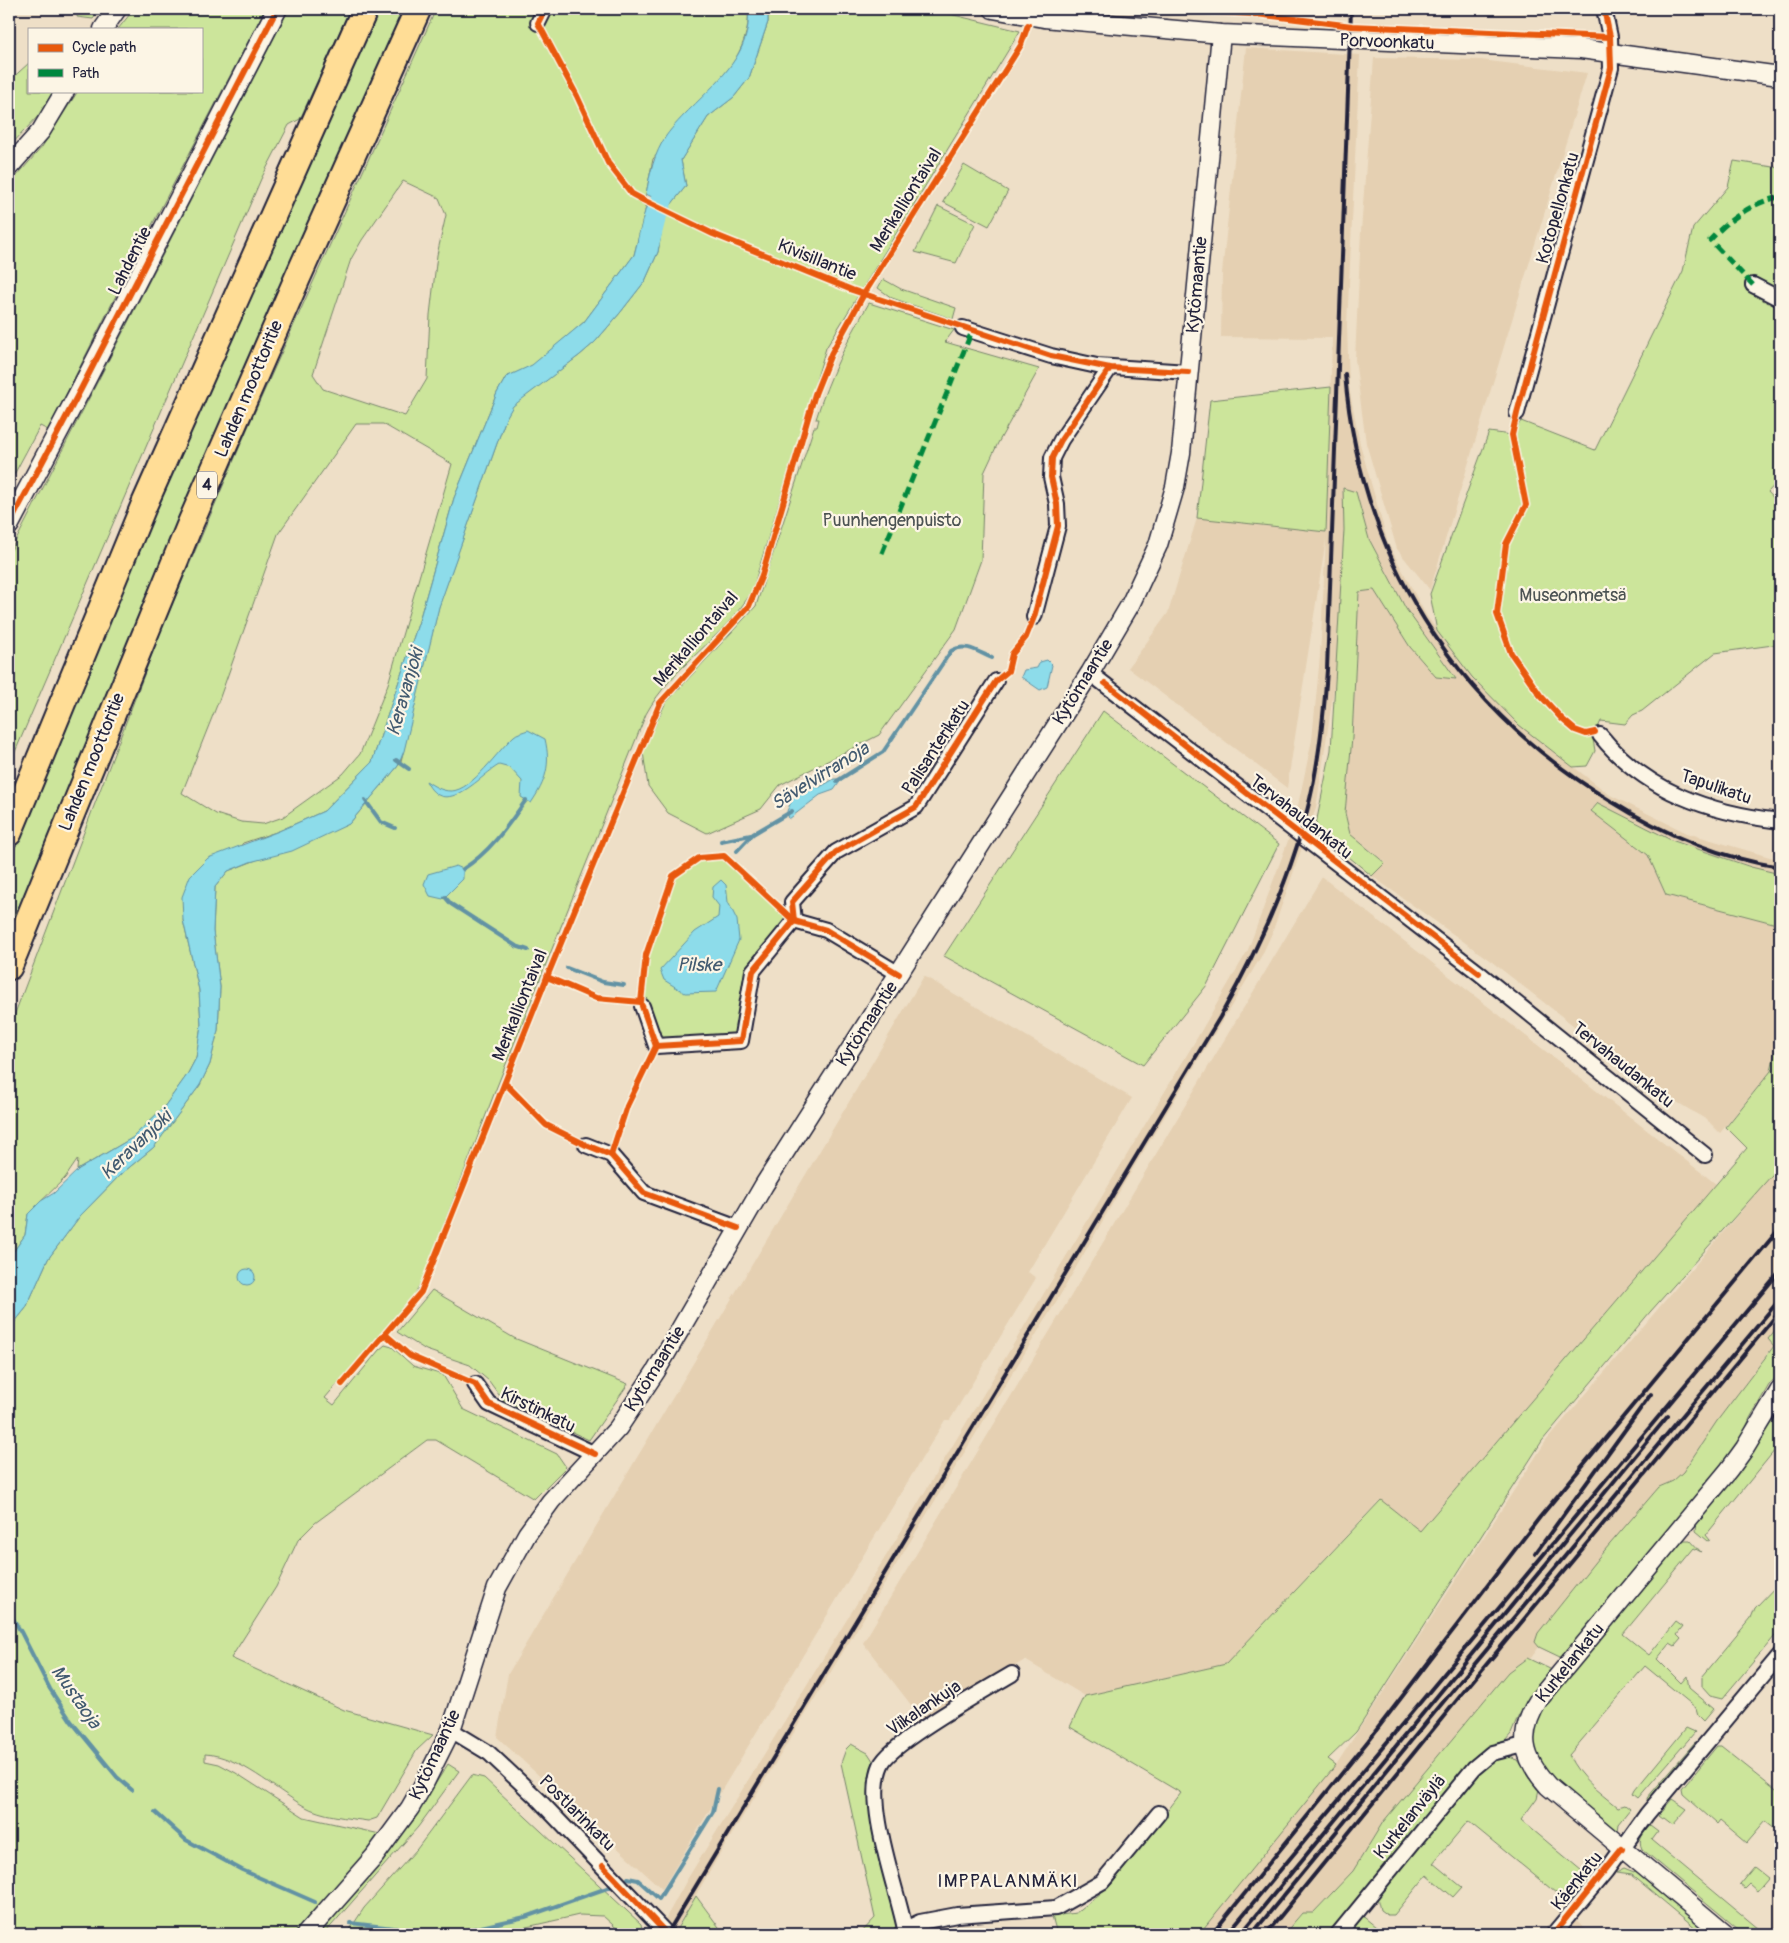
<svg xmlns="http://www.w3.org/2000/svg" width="1789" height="1943" font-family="Pangolin,sans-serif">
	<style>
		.built { fill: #e5d0b2 }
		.green { fill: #cce59b; stroke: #77846b; fill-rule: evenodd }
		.water { fill: #8ddcea; stroke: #6292a4 }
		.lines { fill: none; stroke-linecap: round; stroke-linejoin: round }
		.stream { stroke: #6292a4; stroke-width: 4 }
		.river { stroke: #8ddcea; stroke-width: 22 }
		.minor-casing { stroke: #22223b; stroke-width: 18 }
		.tertiary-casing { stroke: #22223b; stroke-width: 21 }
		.secondary-casing { stroke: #22223b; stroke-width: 22 }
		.motorway-casing { stroke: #22223b; stroke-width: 29 }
		.minor { stroke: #fcf5e5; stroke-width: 14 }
		.tertiary { stroke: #fcf5e5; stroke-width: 18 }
		.secondary { stroke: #fcf5e5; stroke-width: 19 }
		.motorway { stroke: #ffdd96; stroke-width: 25 }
		.rail { stroke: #22223b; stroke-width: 4 }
		.quiet { stroke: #00873e; stroke-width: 5; stroke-dasharray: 10 5; stroke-linecap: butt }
		.cycleway-casing { stroke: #fcf5e5; stroke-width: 9 }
		.cycleway { stroke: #e8590c; stroke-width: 6 }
		.labels { text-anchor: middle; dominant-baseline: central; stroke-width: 4.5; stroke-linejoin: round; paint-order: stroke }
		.shield { fill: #fcf5e5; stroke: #63616e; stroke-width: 1 }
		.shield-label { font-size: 16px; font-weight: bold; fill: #22223b }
		.street-label { font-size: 18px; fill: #22223b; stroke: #fcf5e5 }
		.park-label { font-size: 18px; fill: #4c5353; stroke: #fcf5e5 }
		.water-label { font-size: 19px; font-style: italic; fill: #425a70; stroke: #fcf5e5 }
		.neighbourhood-label { font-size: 19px; letter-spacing: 1px; fill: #22223b; stroke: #fcf5e5 }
	</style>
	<rect width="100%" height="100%" fill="#eedfc7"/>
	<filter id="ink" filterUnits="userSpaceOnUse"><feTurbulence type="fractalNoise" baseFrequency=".02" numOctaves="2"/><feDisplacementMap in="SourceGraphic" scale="10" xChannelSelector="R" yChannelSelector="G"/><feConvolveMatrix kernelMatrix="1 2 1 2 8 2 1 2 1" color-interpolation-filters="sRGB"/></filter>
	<g filter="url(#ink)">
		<g class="built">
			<polygon points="1246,48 1360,55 1347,325 1349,387 1360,444 1388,543 1426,615 1472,677 1519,725 1610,795 1687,833 1780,860 1780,874 1751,867 1671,840 1598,803 1591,810 1648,855 1666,895 1773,923 1780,928 1780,1027 1771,1071 1720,1133 1707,1120 1665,1095 1628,1068 1492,962 1372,876 1385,862 1350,834 1345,813 1352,738 1359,592 1374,589 1410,647 1436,677 1456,678 1406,609 1369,539 1356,492 1343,488 1344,530 1338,662 1316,808 1272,933 1262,955 1122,1187 1062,1292 717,1859 673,1934 657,1934 688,1878 905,1525 1197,1038 1248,950 1289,838 1294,841 1298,827 1294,824 1312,740 1320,656 1326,539 1287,788 1128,668 1168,613 1197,518 1326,532 1332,338 1221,337 1222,273"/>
			<polygon points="1374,58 1481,60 1587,73 1430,590 1397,549 1366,443 1355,359 1361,231"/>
			<polygon points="1322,877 1716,1184 1420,1531 1380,1500 1226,1664 1085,1696 1025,1660 922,1719 863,1643"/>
			<polygon points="924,976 1132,1098 1028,1272 1036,1278 950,1420 945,1420 662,1889 497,1737 508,1674"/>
			<polygon points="1780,1165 1780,1324 1768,1339 1774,1345 1717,1421 1683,1472 1673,1481 1659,1487 1598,1558 1538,1633 1535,1642 1539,1647 1531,1658 1526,1658 1508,1672 1383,1822 1353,1871 1313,1913 1301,1913 1284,1934 1199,1934 1336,1765 1546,1441"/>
			<polygon points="1575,1920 1591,1934 1559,1934 1569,1922"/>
		</g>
		<g class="green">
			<polygon points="79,9 101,9 93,19 77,17"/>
			<polygon points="134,9 265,9 142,244 48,430 40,426 9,484 9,185 42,147 78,91 201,91 201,29 118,29"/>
			<polygon points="289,9 350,9 300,119 289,125 261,179 9,766 9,554"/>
			<polygon points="374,9 410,9 9,946 9,863 146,523"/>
			<path d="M436 9H748C750 30 742 49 731 66L653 159 646 194 641 204 646 207 634 255 584 322 532 366 506 377 497 393 454 498 419 621 372 762 324 811 279 831 243 843 183 920 199 990 201 1025 196 1058 187 1075 164 1107 132 1138 77 1170 78 1159 65 1178 28 1214 25 1235 9 1258V1029L160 633 252 418ZM403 181 439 198 446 215 437 255 430 315 427 379 405 416 323 389 313 374 351 259 362 240ZM356 424H383L452 464 388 684 360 754 343 774 283 817 263 824 241 822 216 814 182 793 219 700 278 534Z"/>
			<path d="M768 9H929L1020 31 826 348 752 591C724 638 672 666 646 714L494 1094 423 1279 415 1293 325 1398 334 1405 379 1350 385 1345 392 1347 413 1366 443 1375 463 1409 557 1454 566 1467 534 1499 436 1440H427L315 1523 298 1540 276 1587 231 1658 344 1710 433 1735 417 1750 377 1818 368 1821C348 1818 321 1816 304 1806 274 1789 240 1756 205 1754V1761L219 1764 236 1773 304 1817 380 1834 368 1852 298 1934H9L10 1328 26 1308 48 1259 80 1216 120 1175 154 1147 200 1085 210 1064 218 1030 220 987 213 931 215 887 228 871 349 824 398 766 401 761 439 606 506 418 512 406 580 355 595 342 620 313 645 281 658 252 664 216 666 217 670 206 686 186 681 160 708 117 734 97 749 78 768 22Z"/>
			<polygon points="29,63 29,91 53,91 40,114 9,147 9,81"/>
			<polygon points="1734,161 1780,168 1780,479 1768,492 1780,505 1780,644 1715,653 1642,711 1633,715 1625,724 1601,721 1593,739 1595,751 1587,766 1573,767 1519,725 1472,677 1437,631 1430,594 1489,432 1512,435 1521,421 1595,450 1683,271 1693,228 1728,187"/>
			<polygon points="964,165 1008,191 989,226 943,202"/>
			<polygon points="938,206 975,224 956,263 915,252"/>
			<polygon points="883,279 901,289 956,308 953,319 892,298 878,288"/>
			<path d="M869 303 954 330 945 342 1039 369 998 443 984 473 981 560 956 629 879 735 780 785 761 809 707 833 668 813 648 786 643 752 665 704 756 606 814 427H817L819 419H816C829 377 847 341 869 303Z"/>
			<polygon points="1331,387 1326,532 1197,518 1210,400"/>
			<polygon points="1343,488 1356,492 1369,539 1406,609 1456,679 1436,677 1410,647 1374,590 1359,592 1352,738 1345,813 1350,834 1385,863 1372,876 1315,829 1331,750 1344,530"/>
			<polygon points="1103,711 1279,844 1207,985 1143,1065 944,956"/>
			<polygon points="1598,803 1671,840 1751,867 1780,874 1780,928 1773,923 1666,895 1648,855 1591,811"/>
			<polygon points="724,856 794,921 753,971 741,1041 656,1046 641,1002 646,955 673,876 699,858"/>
			<polygon points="1780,1027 1780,1166 1650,1312 1542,1441 1356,1732 1328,1759 1336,1765 1199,1934 1057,1934 1052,1916 1076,1913 1112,1884 1181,1793 1070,1727 1085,1696 1226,1664 1381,1500 1420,1531 1747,1148 1726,1127 1771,1071"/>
			<polygon points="432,1290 514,1338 628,1384 589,1440 502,1399 489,1381 470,1365 426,1350 397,1332"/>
			<polygon points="1780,1324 1780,1372 1769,1385 1750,1418 1739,1444 1562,1658 1539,1647 1535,1642 1538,1633 1598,1558 1659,1487 1673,1481 1683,1472 1717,1421 1774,1346 1768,1339"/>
			<polygon points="1780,1412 1780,1453 1775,1450 1706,1535 1710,1540 1708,1541 1696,1531 1697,1520 1743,1464"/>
			<path d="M1685 1540H1690L1701 1552 1694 1548 1623 1634 1649 1655 1676 1622 1683 1627 1677 1635 1681 1639 1675 1646 1670 1643 1657 1659 1681 1683 1687 1676 1689 1688 1714 1709 1704 1721 1698 1715 1696 1708 1645 1666 1569 1755C1579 1778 1599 1791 1618 1807L1625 1805 1630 1809 1618 1824 1617 1831 1614 1830 1561 1788 1535 1756 1533 1729 1542 1709 1680 1541Z"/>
			<polygon points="1780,1582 1780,1630 1722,1699 1710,1696 1702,1687 1702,1677 1751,1618 1755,1608"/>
			<polygon points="1527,1658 1552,1670 1519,1715 1511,1734 1505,1741 1476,1755 1328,1934 1284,1934 1302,1913 1313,1913 1353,1871 1383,1822 1508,1672"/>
			<polygon points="1686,1728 1695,1732 1638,1798 1633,1794 1635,1790"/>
			<polygon points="1695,1742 1699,1744 1648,1804 1647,1798"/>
			<polygon points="851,1744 868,1753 875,1764 898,1927 894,1934 860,1934 875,1918 841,1763 846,1749"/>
			<polygon points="1717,1746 1721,1746 1780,1793 1780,1832 1766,1821 1747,1843 1720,1820 1717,1824 1683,1794 1682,1789"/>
			<polygon points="1509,1757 1518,1760 1539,1789 1537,1798 1521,1820 1588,1876 1567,1902 1468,1821 1433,1863 1462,1887 1453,1897 1427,1875 1394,1915 1387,1915 1380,1910 1377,1897 1480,1772 1497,1758"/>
			<path d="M448 1764 459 1771 418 1827 324 1934H315C363 1880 410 1826 448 1764Z"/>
			<polygon points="472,1775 484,1778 641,1924 643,1934 623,1934 603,1916 579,1915 496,1934 347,1934 364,1908 417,1849"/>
			<polygon points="1672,1799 1687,1809 1673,1825 1664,1818 1662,1819 1658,1816"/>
			<path d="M1650 1826 1658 1832 1652 1840 1765 1934H1744L1642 1849C1637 1839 1644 1832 1650 1826Z"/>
			<polygon points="1754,1867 1768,1878 1757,1891 1749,1884 1744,1889 1739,1885"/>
			<polygon points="1624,1869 1634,1873 1636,1871 1714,1934 1703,1934 1632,1875 1616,1873"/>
			<polygon points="696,1896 724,1934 677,1934 675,1932"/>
			<polygon points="1360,1914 1381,1931 1379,1934 1344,1934"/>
		</g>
		<g class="water">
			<path d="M748 9H768V22L749 78 734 97 708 117 681 160 686 186 670 206 646 194C650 173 654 154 666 136 695 96 754 65 748 9Z"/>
			<polygon points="646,207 664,216 658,252 645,281 620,313 595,342 580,355 513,406 506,418 439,607 404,751 398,766 349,824 292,851 250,862 228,871 215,887 213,931 220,987 218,1030 210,1064 200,1085 154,1147 120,1175 80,1216 48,1259 26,1308 10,1328 9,1343 9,1258 25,1235 28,1214 41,1201 54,1193 79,1169 132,1138 164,1107 187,1075 196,1058 201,1025 199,990 183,920 182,897 190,876 208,858 279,831 324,811 372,762 419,621 454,498 497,393 506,377 532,365 584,322 634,255"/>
			<polygon points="1047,660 1052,665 1047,687 1040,690 1021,677 1024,670 1037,668 1040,662"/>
			<path d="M528 730 545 739C551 765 546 781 531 803L521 797 522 781 510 768 499 765C479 776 445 820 426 781 434 786 441 791 451 791 472 791 499 749 514 736 517 733 523 732 528 730Z"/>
			<path d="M834 779H842L834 790 820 795 789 819 787 811C796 791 797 785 820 787Z"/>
			<polygon points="456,866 463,869 463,879 443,899 430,896 424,884 428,874"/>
			<polygon points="721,880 726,885 728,902 737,920 739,940 716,992 685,993 664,980 660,970 695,932 718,917 719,906 712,897 713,887"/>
			<circle cx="247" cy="1277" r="8"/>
		</g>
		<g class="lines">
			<g class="stream">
				<polyline points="396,760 409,769"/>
				<path d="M837 781 883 752 951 651C965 642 978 652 992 658"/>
				<polyline points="365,800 381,822 395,828"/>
				<polyline points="721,841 751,835"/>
				<polyline points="737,851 753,834 792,811"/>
				<path d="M463 869C490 852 507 827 526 800"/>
				<polyline points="445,897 451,904 516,946 528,950"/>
				<polyline points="567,968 603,982 624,985"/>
				<polyline points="9,1612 21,1632 50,1689 71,1721 117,1777 132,1790"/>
				<polyline points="155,1812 186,1840 242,1870 315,1902"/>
				<polyline points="628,1878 638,1880 659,1899 713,1812 718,1789"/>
				<polyline points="350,1923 446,1934"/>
				<polyline points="450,1934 525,1917 610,1887"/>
			</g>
			<polyline class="river" points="649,241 654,221 672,172"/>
			<g class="minor-casing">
				<g id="minor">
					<polyline points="538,23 545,9"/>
					<polyline points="1753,285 1780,299"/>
					<polyline points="963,328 1051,356 1097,366 1188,372"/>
					<polyline points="1517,413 1611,68 1610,37 1604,9"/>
					<polyline points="1034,617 1058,526 1057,504 1051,477 1052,458 1061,440 1110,368"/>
					<polyline points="1090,673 1479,973 1705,1155"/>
					<path d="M1600 735C1646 792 1710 813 1780 821"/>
					<polyline points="794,921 792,902 836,852 916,807 996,681"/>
					<polyline points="642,1006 656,1046 741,1041 753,971 794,921 826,930 899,974"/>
					<polyline points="586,1145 611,1155 644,1193 738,1228"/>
					<polyline points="475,1384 489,1404 595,1454"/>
					<polyline points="451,1730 489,1753 539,1800 667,1934"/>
					<polyline points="905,1929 920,1922 957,1915 1056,1908 1102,1882 1159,1813"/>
					<polyline points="1555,1932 1606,1871 1647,1814 1780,1655"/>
					<path d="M901 1934 905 1929C897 1888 864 1803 881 1765 890 1743 987 1689 1012 1674"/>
					<polyline points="1338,1934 1474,1768 1492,1753 1524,1745"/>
				</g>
			</g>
			<g class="tertiary-casing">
				<g id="tertiary">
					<polyline points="993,9 1044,18 1221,34 1581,49 1780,76"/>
					<polyline points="103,29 117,9"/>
					<polyline points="9,167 41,131 65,91"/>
					<polyline points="306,1934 374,1857 410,1808 425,1782 451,1730 497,1588 527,1534 551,1501 618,1428 656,1371 764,1185 1090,673 1130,605 1158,545 1175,487 1181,453 1221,34"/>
					<path d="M1725 1934 1548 1786C1522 1757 1517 1734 1539 1699L1729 1470 1745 1448 1780 1390"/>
				</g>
			</g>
			<g class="secondary-casing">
				<polyline id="secondary" points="9,525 81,389 277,9"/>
			</g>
			<g class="motorway-casing">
				<g id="motorway">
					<polyline points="9,833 144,505 365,9"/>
					<polyline points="9,967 191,522 297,279 418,9"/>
				</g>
			</g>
			<use href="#minor" class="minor"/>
			<use href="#tertiary" class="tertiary"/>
			<use href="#secondary" class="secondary"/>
			<use href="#motorway" class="motorway"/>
			<g class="rail">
				<path d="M1345 374C1360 555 1453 705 1609 800 1660 832 1720 858 1780 867"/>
				<polyline points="1535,1554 1651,1394"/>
				<path d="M667 1934 1220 1017C1259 948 1292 876 1310 799 1320 756 1324 713 1327 670L1351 9"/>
				<polyline points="1212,1934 1368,1741 1540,1517 1780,1228"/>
				<polyline points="1227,1934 1780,1271"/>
				<polyline points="1241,1934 1668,1416"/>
				<polyline points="1252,1934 1458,1684 1780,1299"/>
				<polyline points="1266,1934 1466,1689 1780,1311"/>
			</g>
			<g class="quiet">
				<path d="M1753 285 1710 240C1728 220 1753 202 1780 197"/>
				<polyline points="882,553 972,331"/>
			</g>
			<g class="cycleway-casing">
				<g id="cycleway">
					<polyline points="545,9 538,23 577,96 608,163 632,194 643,200 713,234 852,290 1051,356 1110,368 1188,372"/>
					<polyline points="1153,9 1256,14 1352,26 1610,37"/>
					<polyline points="9,525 81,389 277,9"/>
					<polyline points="1105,683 1479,973"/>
					<polyline points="1595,732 1586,734 1575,730 1562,719 1540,695 1511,653 1497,614 1506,544 1526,505 1512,435 1517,413 1611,68 1610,37 1604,9"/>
					<polyline points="794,921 792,902 836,852 916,807 996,681 1008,671 1012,654 1026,637 1034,617 1058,526 1057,504 1051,477 1052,458 1061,440 1110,368"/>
					<polyline points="547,977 596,998 641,1002 646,955 673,876 699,858 724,856 794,921"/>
					<polyline points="642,1006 656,1046 741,1041 753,971 794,921 826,930 899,974"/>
					<polyline points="505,1083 546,1125 586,1145 611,1155 644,1193 738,1228"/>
					<polyline points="611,1155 627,1106 656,1046"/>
					<polyline points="386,1335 410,1356 475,1384 489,1404 595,1454"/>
					<polyline points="342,1384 421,1292 547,977 660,703 749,606 762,575 815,394 831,354 864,294 1021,45 1028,25"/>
					<polyline points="603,1866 667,1934"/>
					<polyline points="1553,1934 1622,1849"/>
				</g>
			</g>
			<use href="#cycleway" class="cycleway"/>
		</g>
	</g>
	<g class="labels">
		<rect class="shield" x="197" y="471.5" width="20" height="27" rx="4"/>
		<g class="shield-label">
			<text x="207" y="485">4</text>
		</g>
		<g class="street-label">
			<text transform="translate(1387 42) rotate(2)">Porvoonkatu</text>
			<text transform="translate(906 200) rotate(-58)">Merikalliontaival</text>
			<text transform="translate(1558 208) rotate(-74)">Kotopellonkatu</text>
			<text transform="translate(817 260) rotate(22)">Kivisillantie</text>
			<text transform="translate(130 261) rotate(-63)">Lahdentie</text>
			<text transform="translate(1197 285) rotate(-85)">Kytömaantie</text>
			<text transform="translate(249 389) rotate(-67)">Lahden moottoritie</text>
			<text transform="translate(696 639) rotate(-49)">Merikalliontaival</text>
			<text transform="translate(1083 682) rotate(-58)">Kytömaantie</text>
			<text transform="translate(936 747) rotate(-57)">Palisanterikatu</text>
			<text transform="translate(92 762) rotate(-68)">Lahden moottoritie</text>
			<text transform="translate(1716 787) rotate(19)">Tapulikatu</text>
			<text transform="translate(1301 817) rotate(38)">Tervahaudankatu</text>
			<text transform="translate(520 1005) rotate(-68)">Merikalliontaival</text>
			<text transform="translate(867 1024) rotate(-57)">Kytömaantie</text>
			<text transform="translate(1623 1065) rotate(39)">Tervahaudankatu</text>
			<text transform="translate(655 1369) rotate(-58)">Kytömaantie</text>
			<text transform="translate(538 1410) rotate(26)">Kirstinkatu</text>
			<text transform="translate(1570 1663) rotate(-51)">Kurkelankatu</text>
			<text transform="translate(924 1708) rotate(-34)">Viikalankuja</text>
			<text transform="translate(435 1755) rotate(-65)">Kytömaantie</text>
			<text transform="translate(577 1813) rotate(45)">Postlarinkatu</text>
			<text transform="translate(1410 1817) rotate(-51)">Kurkelanväylä</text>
			<text transform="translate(1577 1881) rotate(-51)">Käenkatu</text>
		</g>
		<g class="park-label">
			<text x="892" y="520">Puunhengenpuisto</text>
			<text x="1573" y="595">Museonmetsä</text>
		</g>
		<g class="water-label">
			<text transform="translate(405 692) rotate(-74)">Keravanjoki</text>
			<text transform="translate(820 776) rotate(-32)">Sävelvirranoja</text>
			<text x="699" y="965">Pilske</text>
			<text transform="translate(136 1145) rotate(-44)">Keravanjoki</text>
			<text transform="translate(76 1697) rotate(55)">Mustaoja</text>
		</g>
		<g class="neighbourhood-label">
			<text x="1008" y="1881">IMPPALANMÄKI</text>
		</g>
	</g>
	<rect width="1789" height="1943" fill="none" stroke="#fcf5e5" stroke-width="30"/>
	<rect x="15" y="15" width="1759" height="1913" fill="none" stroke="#22223b" stroke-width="2" filter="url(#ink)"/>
	<rect x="28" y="28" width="175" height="65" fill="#fcf5e5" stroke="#a5a1a1"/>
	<rect x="38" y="44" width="25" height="8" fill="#e8590c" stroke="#a5a1a1"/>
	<text x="72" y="52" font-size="15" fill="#22223b">Cycle path</text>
	<rect x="38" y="69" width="25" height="8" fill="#00873e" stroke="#a5a1a1"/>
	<text x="72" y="78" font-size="15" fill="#22223b">Path</text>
</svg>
